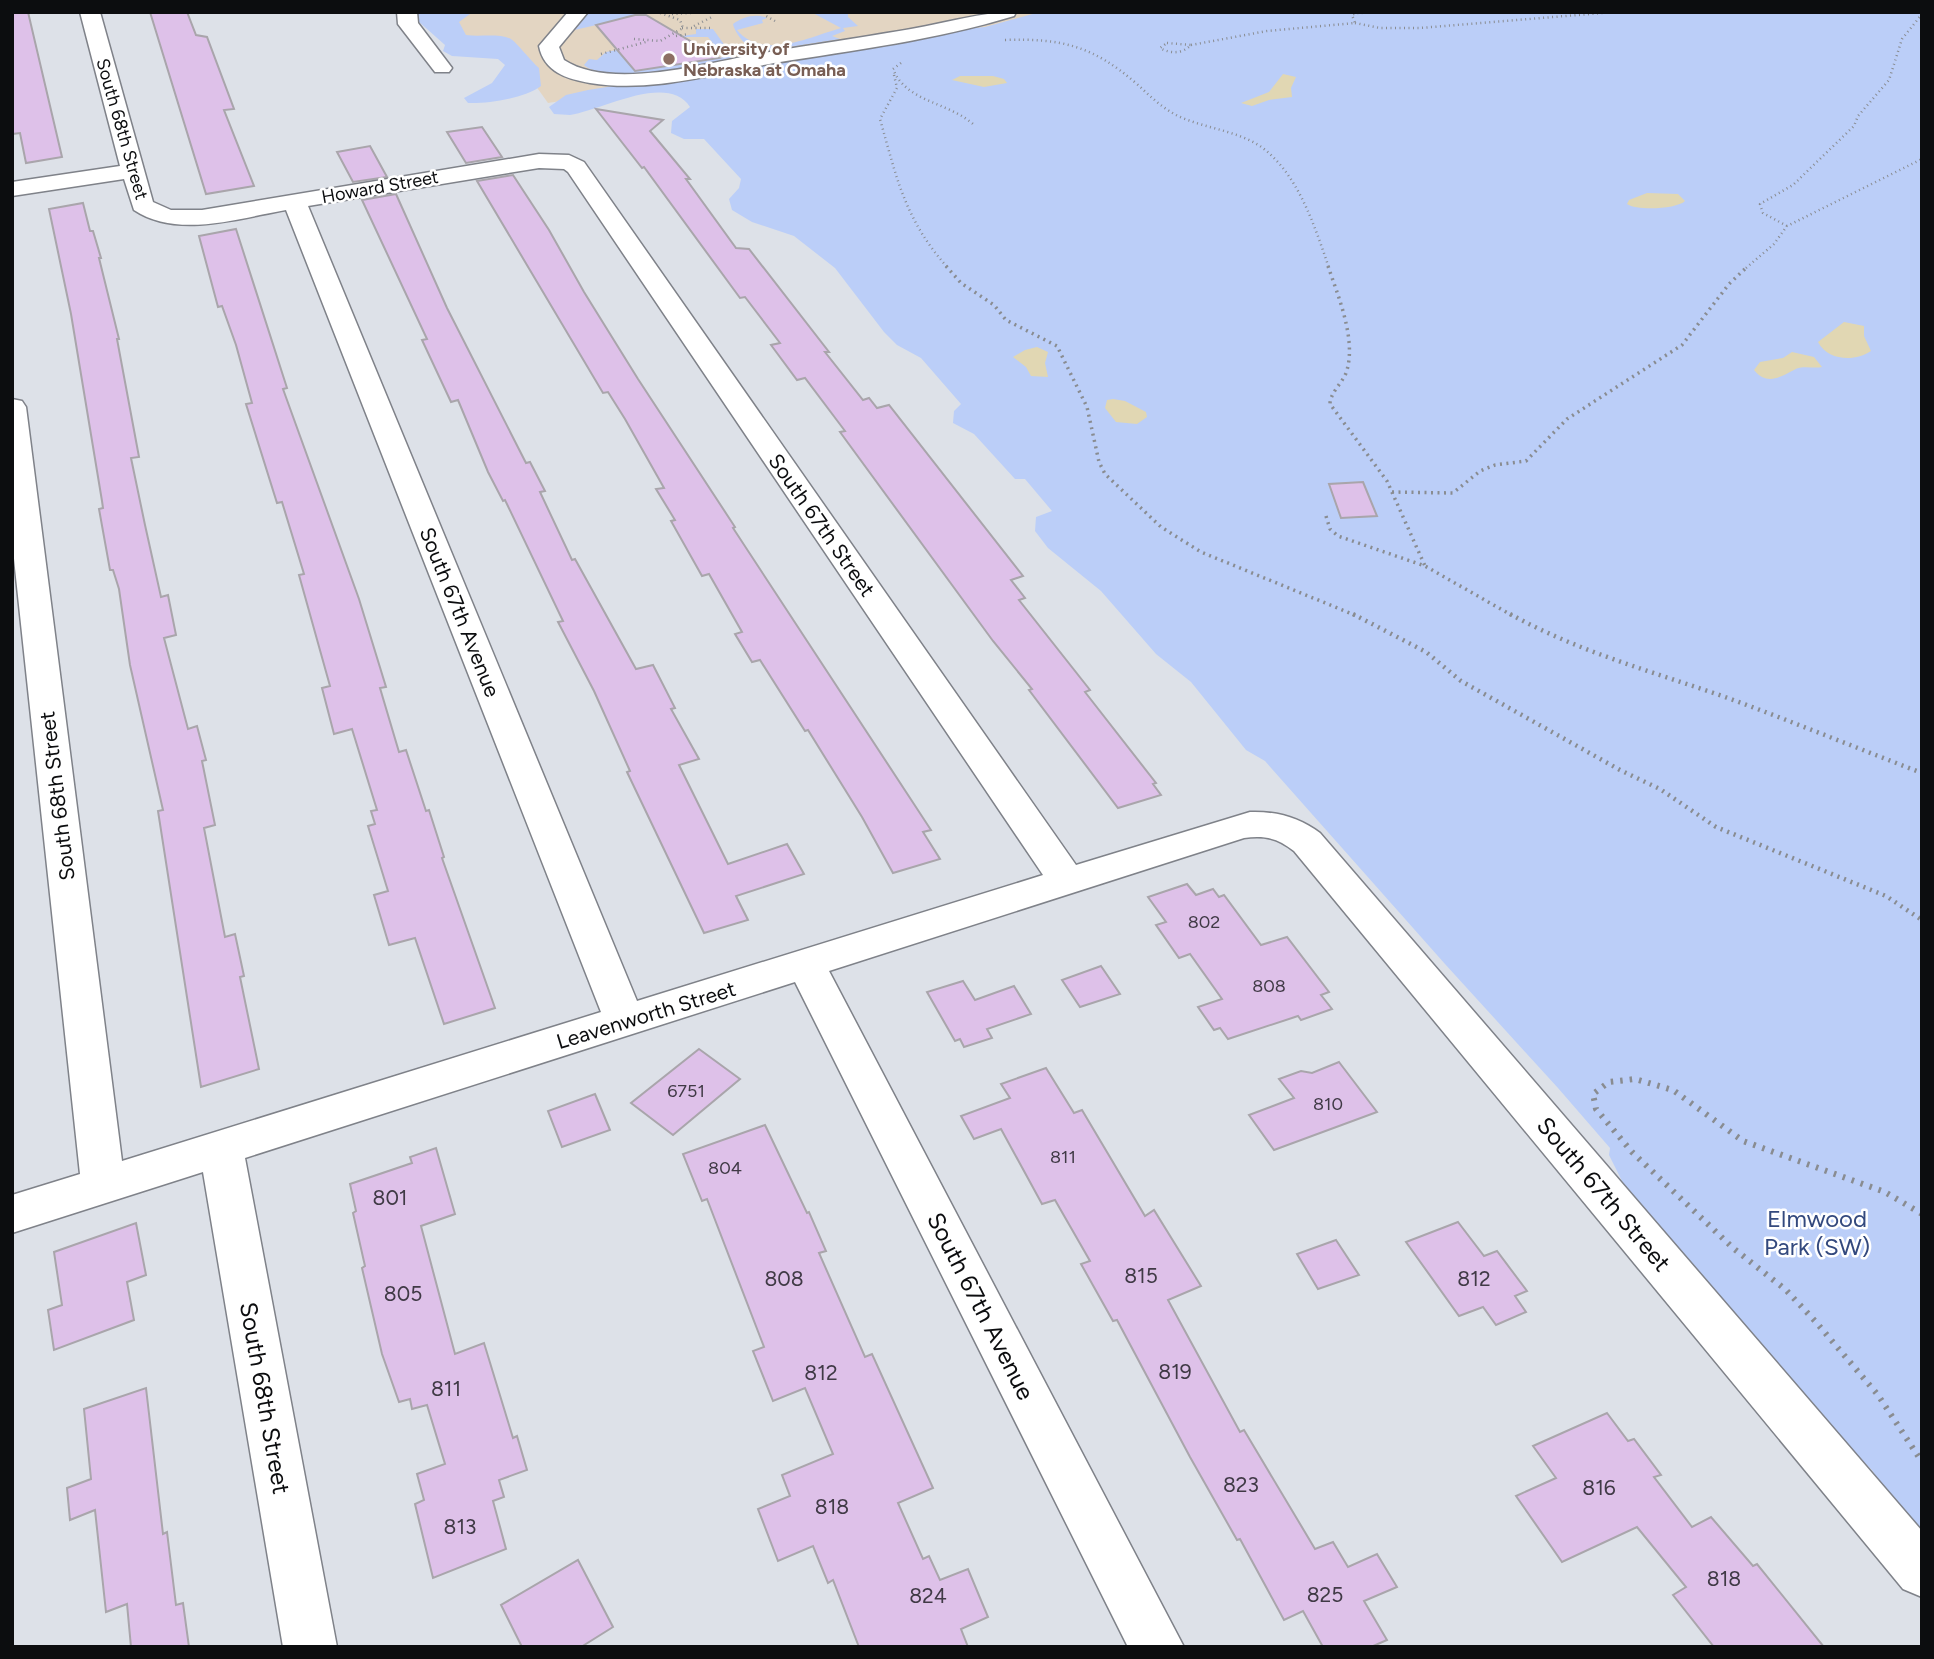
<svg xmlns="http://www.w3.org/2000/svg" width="1934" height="1659" font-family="Figtree,sans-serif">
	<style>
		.education { fill: #e3d5c2 }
		.green { fill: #bbcef8 }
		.sand { fill: #e1d7b3 }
		.building { fill: #dec1e9; stroke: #a9a5ab; stroke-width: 2 }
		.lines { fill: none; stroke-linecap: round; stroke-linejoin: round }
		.minor-casing { stroke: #7f8289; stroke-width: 3 }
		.path-far3 { stroke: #898c91; stroke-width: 2.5; stroke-dasharray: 1 3.5; stroke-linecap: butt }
		.path-far2 { stroke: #898c91; stroke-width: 3.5; stroke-dasharray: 2 4.5; stroke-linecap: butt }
		.path-far1 { stroke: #898c91; stroke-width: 4.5; stroke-dasharray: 2 5; stroke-linecap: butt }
		.path { stroke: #898c91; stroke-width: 6; stroke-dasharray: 2.5 7; stroke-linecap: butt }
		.minor { fill: #fff; fill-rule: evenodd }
		.education-dot { fill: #8d6e63; stroke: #fff; stroke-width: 2.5 }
		.labels { text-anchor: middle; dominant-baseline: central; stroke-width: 5; stroke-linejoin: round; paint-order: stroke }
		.far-education-label { font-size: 18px; font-weight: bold; fill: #785e54; stroke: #fff; text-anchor: start }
		.far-street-label { font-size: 18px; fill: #0c0d0f; stroke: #fff }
		.number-label { font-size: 18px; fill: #403a46 }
		.street-label { font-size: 21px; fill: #0c0d0f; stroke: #fff }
		.near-number-label { font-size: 21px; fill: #403a46 }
		.near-street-label { font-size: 24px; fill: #0c0d0f; stroke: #fff }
		.near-park-label { font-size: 24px; fill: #33497e; stroke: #fff }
	</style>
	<rect width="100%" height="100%" fill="#dde1e8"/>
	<polygon class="education" points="444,12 1113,12 548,103 513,54 475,49"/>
	<g class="green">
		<path d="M416 12H469L470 14 459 22 466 35C480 37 500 33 511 39 517 43 531 61 539 68L541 86C526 98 487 104 468 103L464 98 492 83 505 65 498 59 452 56 443 51 445 45 418 21Z"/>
		<polygon points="586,12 645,14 570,31"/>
		<path d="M811 12H848V17L858 26 843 28 845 31 832 36 840 39 758 52C748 49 735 34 733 24 742 17 757 13 767 18L762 20 763 23 737 30C763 61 809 37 841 28Z"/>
		<path d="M1040 12H1922V1551L1872 1470 1757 1357 1633 1203 1609 1155 1610 1148 1558 1088 1445 964 1265 761 1246 750 1191 682 1156 654 1101 591 1048 548 1035 531 1036 517 1052 511 1025 479H1015L974 434 953 423 954 411 961 404 921 358 897 345 884 332 835 268 794 236 752 222 732 210 729 199 739 188 741 179 704 139H684L671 133 672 121 690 107C668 72 600 111 570 115 565 115 559 114 554 114L549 107 566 95 588 90 778 60 796 63V58L924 33 985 27Z"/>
		<path d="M696 29H713L733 57C711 67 600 83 584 65L589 59 597 60 606 52 622 49 620 53 633 69 640 70 724 57 708 37H674L696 34Z"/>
	</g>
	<g class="sand">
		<polygon points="1283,74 1296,77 1291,88 1292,97 1269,100 1252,106 1241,103 1269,92"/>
		<polygon points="960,76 993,76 1004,79 1007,83 984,87 952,80"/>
		<path d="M1647 193 1678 194 1685 201C1677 209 1637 211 1627 204L1629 200Z"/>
		<path d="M1844 322 1864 326V336L1871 351C1855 362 1828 361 1818 342Z"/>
		<polygon points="1037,347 1048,352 1045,363 1048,377 1031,376 1026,367 1013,357 1025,350"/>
		<path d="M1792 352 1814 357 1822 367C1814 369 1802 365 1794 370 1780 377 1767 386 1754 370L1760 362 1783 358Z"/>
		<polygon points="1113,399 1125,401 1146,412 1147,417 1137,424 1116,422 1105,408 1107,400"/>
	</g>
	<g class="building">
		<polygon points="12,12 28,12 62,157 26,163 20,133 12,134"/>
		<polygon points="150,12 187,12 196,35 207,37 234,109 224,110 254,186 206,194"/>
		<polygon points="635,15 646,15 719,58 635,71 596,25"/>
		<polygon points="596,109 663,120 650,131 690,179 686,179 736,248 749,249 829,352 825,352 863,400 869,398 877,408 889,405 1023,576 1011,580 1025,598 1019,600 1090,690 1085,692 1156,783 1153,784 1161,795 1118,808 1029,690 1032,689 993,641 840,432 845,431 805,378 797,380 771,345 780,343 745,297 740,298 644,167 642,168"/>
		<polygon points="482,127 502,157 466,163 447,132"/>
		<polygon points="370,146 387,177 353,182 337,152"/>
		<polygon points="513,175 549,230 584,292 638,379 735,527 733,528 931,830 923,832 940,859 893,873 862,817 808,730 805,731 760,660 752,662 735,634 742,632 709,574 702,576 671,521 675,520 656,489 664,488 625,419 608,392 603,393 477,181"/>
		<polygon points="396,194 447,308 526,463 530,462 545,491 540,492 572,560 575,559 636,669 653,665 675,708 671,709 699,759 679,765 728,864 787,844 804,874 736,896 748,920 704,933 627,772 630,771 594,691 558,622 563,621 505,500 503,501 488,472 458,400 451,402 422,340 427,339 362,200"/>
		<polygon points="83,203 90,231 93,231 101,258 99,258 119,339 117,339 139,457 131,458 145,525 161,597 168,595 176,635 164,638 188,729 197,726 206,760 202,761 215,825 204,828 225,937 235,934 244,976 240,977 259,1069 201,1087 158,811 163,810 130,665 119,589 113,570 110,570 99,509 103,508 102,501 71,314 49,209"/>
		<polygon points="236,229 287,388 283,389 359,599 386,687 380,688 399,752 406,750 426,811 429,810 444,857 442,858 495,1008 444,1024 415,938 389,945 374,895 388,891 368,826 375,824 371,811 377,810 352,729 334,734 322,688 330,686 299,575 304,574 282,502 277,503 246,404 252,403 236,345 222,306 218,307 199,236"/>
		<polygon points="1363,482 1377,516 1341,518 1329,484"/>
		<polygon points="1187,884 1196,895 1213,889 1219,897 1224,895 1261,945 1287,937 1329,992 1321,995 1332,1009 1301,1020 1298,1016 1228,1039 1220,1028 1214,1030 1198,1007 1222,999 1190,954 1179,958 1156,925 1166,922 1148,897"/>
		<polygon points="1101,966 1120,994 1080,1007 1062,980"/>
		<polygon points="963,981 975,1000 1014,986 1031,1014 987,1029 992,1038 964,1047 960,1039 955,1041 927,992"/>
		<polygon points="699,1049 740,1079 673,1135 631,1103"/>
		<polygon points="1339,1062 1377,1112 1274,1150 1249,1115 1294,1098 1279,1079 1301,1071 1312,1073"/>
		<polygon points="1046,1068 1074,1113 1082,1110 1145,1216 1154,1210 1201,1286 1168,1300 1240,1432 1244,1430 1315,1549 1333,1542 1348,1567 1377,1554 1397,1587 1364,1601 1387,1640 1371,1647 1323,1647 1303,1611 1284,1620 1240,1539 1237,1540 1190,1457 1117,1320 1113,1321 1081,1264 1090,1261 1055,1200 1042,1204 1001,1129 974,1139 961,1116 1010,1098 1001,1084"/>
		<polygon points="595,1094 610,1130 562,1147 548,1111"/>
		<polygon points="765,1125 807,1213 809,1212 826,1251 819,1253 865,1357 872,1354 933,1488 898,1503 923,1559 929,1556 940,1580 968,1569 988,1617 961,1629 968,1647 859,1647 833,1580 828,1583 813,1546 778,1561 758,1509 790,1496 782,1475 833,1454 805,1388 773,1401 753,1351 764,1347 707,1199 702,1201 683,1154"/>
		<polygon points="436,1148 455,1214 421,1226 455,1354 484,1343 513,1438 517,1436 527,1470 499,1480 504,1497 493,1501 506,1549 433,1578 415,1504 424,1500 417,1474 445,1464 427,1405 412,1409 410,1399 399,1402 382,1354 362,1268 365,1266 353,1213 356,1211 350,1184 412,1163 410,1157"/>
		<polygon points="1458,1222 1484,1256 1497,1251 1527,1291 1515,1296 1526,1312 1496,1325 1483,1307 1459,1316 1406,1242"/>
		<polygon points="136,1223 146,1275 127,1282 134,1320 54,1350 48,1310 62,1305 54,1252"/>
		<polygon points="1336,1240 1359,1275 1318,1289 1297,1254"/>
		<polygon points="146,1388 163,1534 167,1532 176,1605 183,1603 189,1647 131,1647 127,1604 106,1612 95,1510 70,1520 67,1488 91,1479 84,1409"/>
		<polygon points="1607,1413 1628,1441 1634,1439 1661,1475 1654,1477 1692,1527 1711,1517 1753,1566 1757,1564 1824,1647 1714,1647 1673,1595 1686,1587 1637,1527 1562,1562 1516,1496 1556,1478 1533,1446"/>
		<polygon points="578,1560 613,1627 581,1647 522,1647 501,1605"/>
	</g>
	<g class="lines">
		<g class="minor-casing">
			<g id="minor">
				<path d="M80 12H100L153 202 171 210H202L539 154 569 155 584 162 1076 865 1250 812C1276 811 1300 818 1320 833L1922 1531V1597L1903 1589 1294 851C1278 838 1264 835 1244 838L829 971 1184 1647H1128L795 982 245 1158 337 1647H283L203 1172 12 1233V1195L80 1174 12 540V399L22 401 26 407 122 1161 601 1012 286 210C239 218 177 239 134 210L124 179 12 196V182L120 166ZM539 168 564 169 568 172 1043 875 637 1001 308 206Z"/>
				<polygon points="397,12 417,12 418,23 452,68 449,72 435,72 398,24"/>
				<path d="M568 12H588L559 47 564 60C611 91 706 63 758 54 809 45 860 38 911 29 947 23 980 12 1016 12L1014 16C935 40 855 50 774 63 715 74 651 93 590 83 567 79 544 72 539 46Z"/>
			</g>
		</g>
		<g class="path-far3">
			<polyline points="636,12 663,13"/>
			<polyline points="765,12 766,16 775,21"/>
			<polyline points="849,12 849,15"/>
			<polyline points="672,14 708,12"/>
			<polyline points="1355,23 1380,28 1420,28 1614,12"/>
			<polyline points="694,26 714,16"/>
			<polyline points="682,28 713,28"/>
			<polyline points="676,36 689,34"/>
			<polyline points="634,39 660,41 683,28 680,20 660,13"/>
			<path d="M1005 40C1062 38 1093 46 1137 84 1150 96 1162 108 1178 116 1208 130 1247 131 1271 155 1301 183 1316 230 1329 268"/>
			<path d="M1167 43 1191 45C1182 54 1171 54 1160 48Z"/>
			<polyline points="1191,45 1267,31 1355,23 1352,15 1356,13 1406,12"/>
			<polyline points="601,54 646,42"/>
			<path d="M901 63 893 69C906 102 948 102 973 124"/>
			<path d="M894 75 897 88 880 119C897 179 905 220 948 268"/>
			<polyline points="1787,226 1763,213 1760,204 1793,185 1854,126 1858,116 1889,80 1902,39 1922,14"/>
			<polyline points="1746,268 1774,244 1787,226 1922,159"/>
		</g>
		<g class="path-far2">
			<polyline points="946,266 961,283 994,305 1006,320 1057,346 1087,407 1099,462 1105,474 1161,527 1201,552 1357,616"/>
			<path d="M1328 266C1338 296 1356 338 1347 370 1344 382 1330 392 1330 404L1387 481 1425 566"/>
			<polyline points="1392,492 1453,493 1480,471 1495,465 1526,461 1567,419 1682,345 1729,284 1748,266"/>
			<polyline points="1326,516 1330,529 1338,536 1425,566 1513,616"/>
		</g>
		<g class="path-far1">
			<polyline points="1353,614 1426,652 1461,681 1620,770 1660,789 1716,827 1886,896 1922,920"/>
			<path d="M1510 614C1579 652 1654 672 1728 698 1793 722 1857 748 1922 773"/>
		</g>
		<polyline class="path" points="1922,1214 1885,1192 1743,1141 1673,1090 1635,1079 1609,1082 1593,1094 1596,1109 1632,1152 1733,1248 1786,1290 1815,1321 1878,1395 1922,1462"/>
		<use href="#minor" class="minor"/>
	</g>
	<circle class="education-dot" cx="669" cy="59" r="7"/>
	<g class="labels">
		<g class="far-education-label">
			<text x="683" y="49">University of<tspan x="683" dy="21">Nebraska at Omaha</tspan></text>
		</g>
		<g class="far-street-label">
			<text transform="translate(122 129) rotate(74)">South 68th Street</text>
			<text transform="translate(380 187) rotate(-10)">Howard Street</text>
		</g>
		<g class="number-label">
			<text x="1204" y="922">802</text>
			<text x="1269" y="986">808</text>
			<text x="686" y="1091">6751</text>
			<text x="1328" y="1104">810</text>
			<text x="1063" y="1157">811</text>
			<text x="725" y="1168">804</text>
		</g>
		<g class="street-label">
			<text transform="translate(822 525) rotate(55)">South 67th Street</text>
			<text transform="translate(460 612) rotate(68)">South 67th Avenue</text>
			<text transform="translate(57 796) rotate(-97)">South 68th Street</text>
			<text transform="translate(646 1015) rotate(-17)">Leavenworth Street</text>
		</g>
		<g class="near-number-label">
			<text x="390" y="1197">801</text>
			<text x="1141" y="1275">815</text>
			<text x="784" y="1278">808</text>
			<text x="1474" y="1278">812</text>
			<text x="403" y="1293">805</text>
			<text x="1175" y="1371">819</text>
			<text x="821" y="1372">812</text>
			<text x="446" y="1388">811</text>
			<text x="1241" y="1484">823</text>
			<text x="1599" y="1487">816</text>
			<text x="832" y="1506">818</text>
			<text x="460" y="1526">813</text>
			<text x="1724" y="1578">818</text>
			<text x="1325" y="1594">825</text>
			<text x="928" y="1595">824</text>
		</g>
		<g class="near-street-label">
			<text transform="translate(1604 1194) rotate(50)">South 67th Street</text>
			<text transform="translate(981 1306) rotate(63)">South 67th Avenue</text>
			<text transform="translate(265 1398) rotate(80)">South 68th Street</text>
		</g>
		<g class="near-park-label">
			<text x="1817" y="1218">Elmwood<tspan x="1817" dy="28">Park (SW)</tspan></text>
		</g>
	</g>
	<rect width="1934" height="1659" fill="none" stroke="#0c0d0f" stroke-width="28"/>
</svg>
